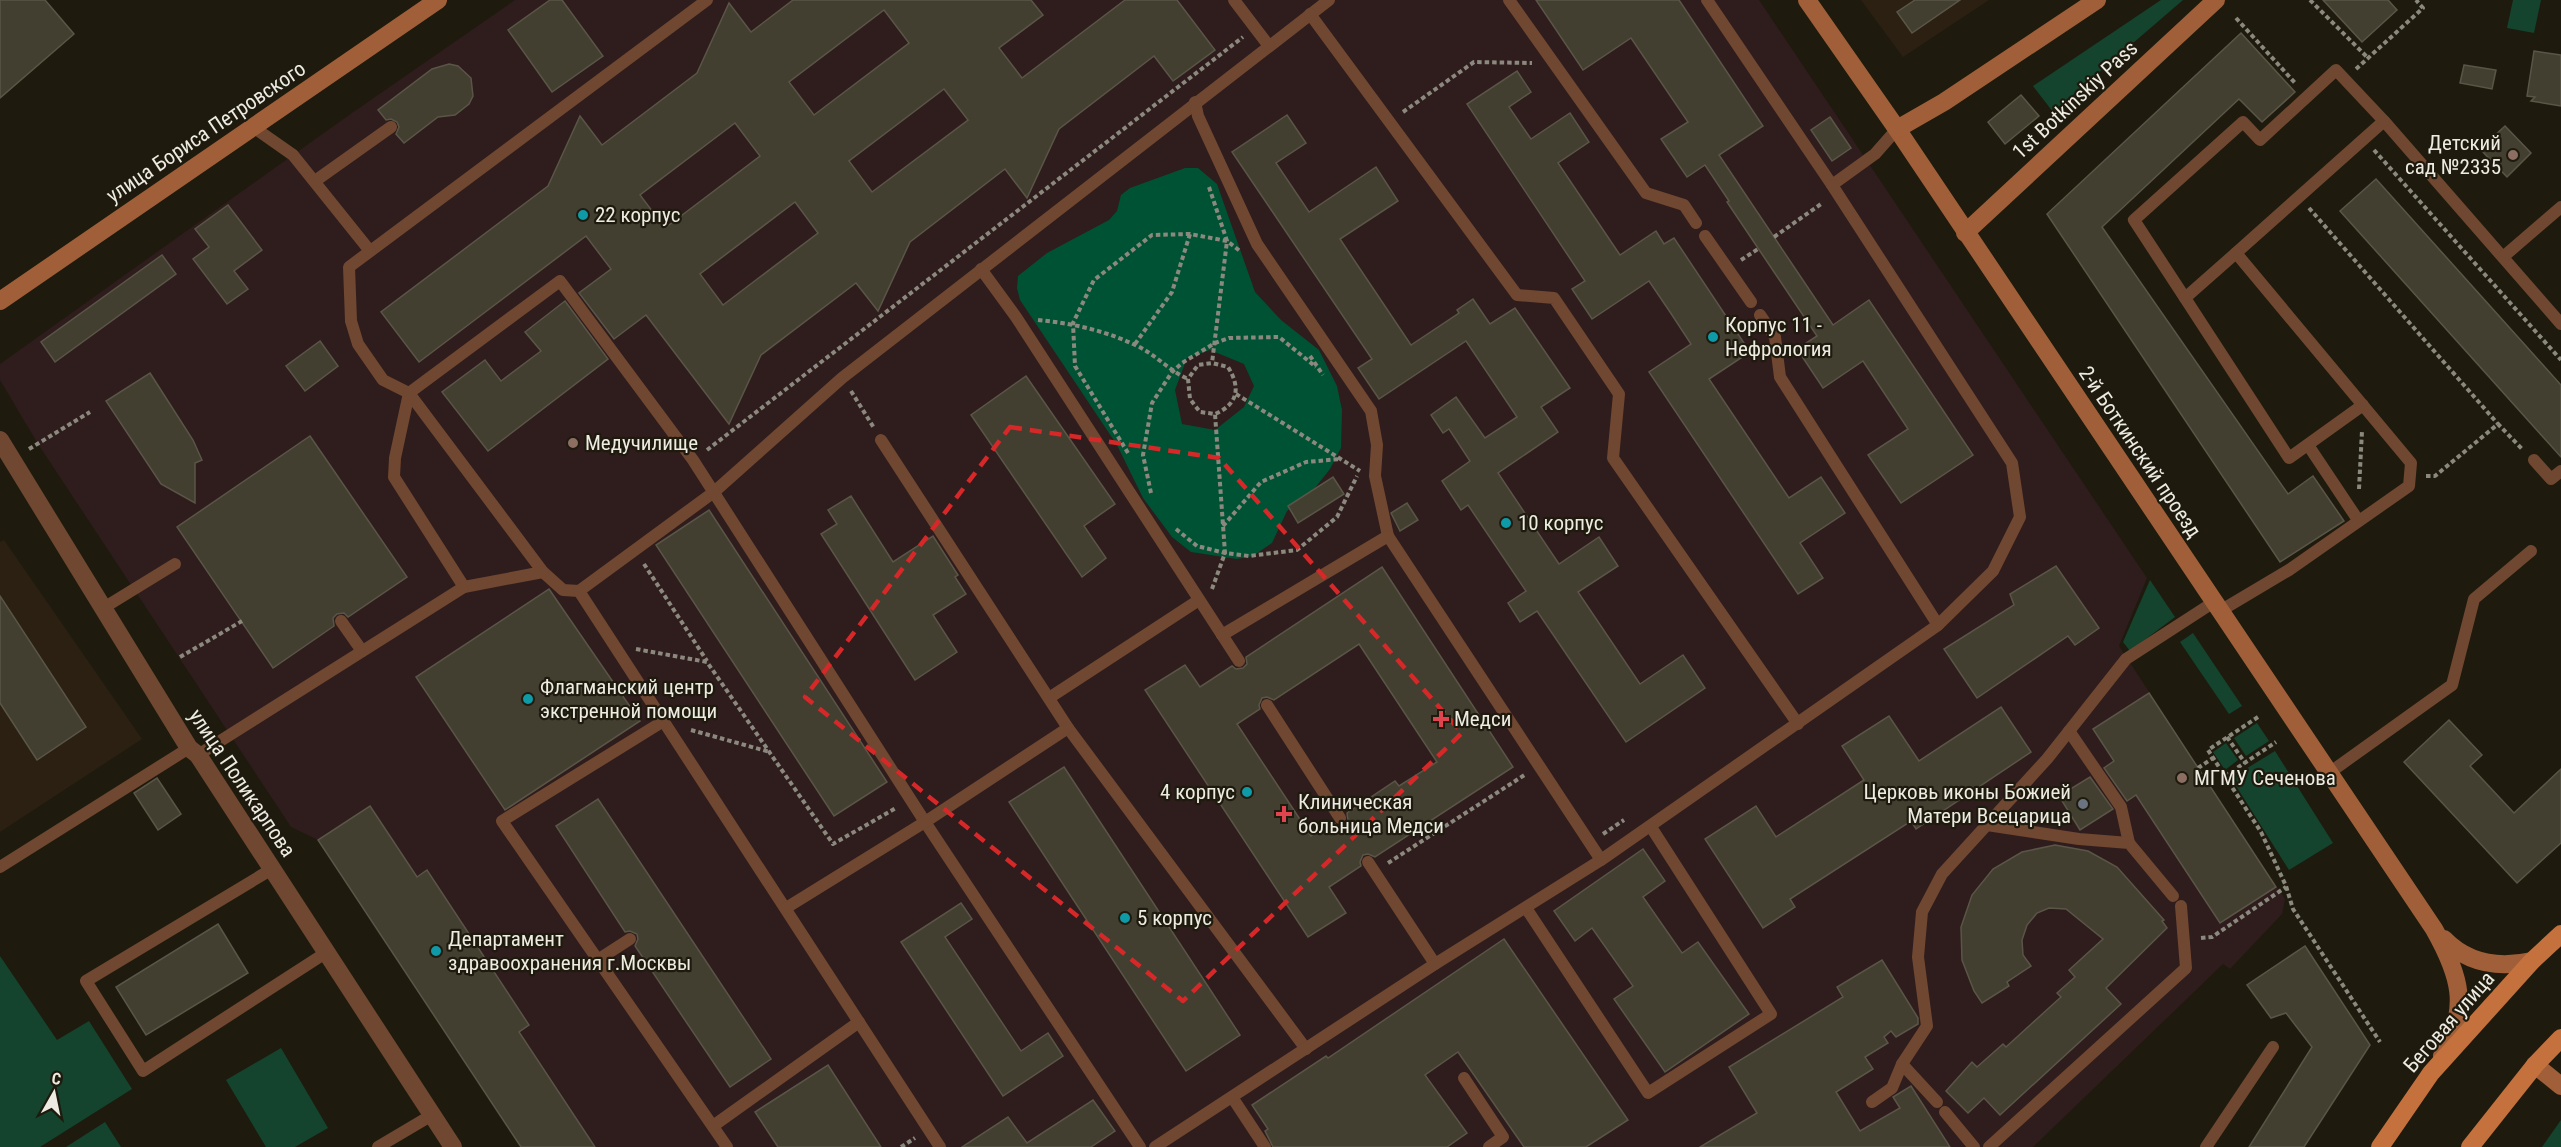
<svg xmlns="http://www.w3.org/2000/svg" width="2561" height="1147" font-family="'Roboto Condensed',sans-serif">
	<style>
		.commercial { fill: #2b2011 }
		.medical { fill: #2f1c1d }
		.green { fill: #14432e }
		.forest { fill: #005234; fill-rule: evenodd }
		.building { fill: #433f30; stroke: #5a5647; stroke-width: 1.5; fill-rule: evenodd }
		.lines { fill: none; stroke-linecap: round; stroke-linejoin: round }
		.path { stroke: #8b897e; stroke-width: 4; stroke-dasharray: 4.5 3; stroke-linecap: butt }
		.lane { stroke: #704730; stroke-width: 12 }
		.street { stroke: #704730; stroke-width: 18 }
		.secondary { stroke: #a05f38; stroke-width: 18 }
		.primary { stroke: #c5713d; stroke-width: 18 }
		.marked { fill: none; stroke: #d62828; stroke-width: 4.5; stroke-dasharray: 12 8; stroke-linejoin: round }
		.education-dot { fill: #8d6e63; stroke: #1e1b0e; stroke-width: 2 }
		.culture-dot { fill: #0f9aa8; stroke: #1e1b0e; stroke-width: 2 }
		.health-dot { fill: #e0444e; stroke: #1e1b0e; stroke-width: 2 }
		.worship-dot { fill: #6b7280; stroke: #1e1b0e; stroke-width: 2 }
		.labels { text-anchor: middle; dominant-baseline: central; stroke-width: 4.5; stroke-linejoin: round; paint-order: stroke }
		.street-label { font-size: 21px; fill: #edebe2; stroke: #1e1b0e }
		.poi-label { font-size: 21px; fill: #edebe2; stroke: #1e1b0e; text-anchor: start }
	</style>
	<rect width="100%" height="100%" fill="#1e1b0e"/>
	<g class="commercial">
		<polygon points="1861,0 1989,0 1903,57"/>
		<polygon points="4,540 142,739 0,832 0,542"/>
	</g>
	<polygon class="medical" points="515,0 1759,0 2147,578 2119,646 2285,899 2282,914 2230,969 2223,964 2033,1147 521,1147 318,840 291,827 38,444 0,380 0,364 349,115"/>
	<g class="green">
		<polygon points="2161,0 2183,0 2053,112 2033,86"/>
		<polygon points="2513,0 2541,0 2534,33 2507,28"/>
		<polygon points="2150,580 2175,617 2130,651 2123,642"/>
		<polygon points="2193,633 2242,706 2229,714 2180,642"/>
		<polygon points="2257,723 2269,741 2246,756 2234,738"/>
		<polygon points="2226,743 2238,760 2225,770 2213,752"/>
		<polygon points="2275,751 2333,843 2289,870 2231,778"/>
		<polygon points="0,956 57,1040 89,1021 132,1089 40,1147 0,1147"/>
		<polygon points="281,1048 328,1128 295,1147 266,1147 226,1080"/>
		<polygon points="2561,1120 2561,1147 2542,1147"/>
		<polygon points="105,1122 121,1147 66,1147"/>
	</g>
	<path class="forest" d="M1185 168H1198L1217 184 1255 292 1281 320 1319 350 1337 386 1342 410 1341 448 1330 469 1315 488 1287 511 1272 543 1253 556 1237 559 1191 552 1172 537 1143 498 1117 445 1020 300 1017 288 1018 276 1047 253 1109 220 1117 211 1121 195 1130 188ZM1210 350 1244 364 1254 386 1244 407 1215 430 1182 424 1175 390 1187 358Z"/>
	<g class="building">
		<polygon points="0,0 45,0 74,34 0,98"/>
		<polygon points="550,0 562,0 603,56 552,92 508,30"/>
		<path d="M793 0H1031L1043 15 999 48 1022 78 1125 0H1177L1215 50 1173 81 1154 56 1059 129 1027 198 1005 169 910 242 878 311 856 283 761 355 729 424 646 315 614 339 579 293 611 269 586 236 419 362 381 312 548 186 580 116 602 145 697 73 729 3 751 32ZM884 10 909 43 814 115 789 82ZM944 89 968 120 872 192 849 161ZM735 123 760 156 665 228 640 195ZM795 202 818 233 723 305 700 274Z"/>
		<polygon points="1536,0 1679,0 1763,126 1719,155 1833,325 1869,300 1973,455 1901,503 1868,455 1908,429 1863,361 1823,388 1797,349 1817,336 1727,202 1729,201 1705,165 1687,177 1661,139 1688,122 1631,38 1583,70"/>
		<polygon points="1915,0 1960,0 1912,33 1897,12"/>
		<polygon points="2323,0 2388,0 2397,10 2362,42"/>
		<polygon points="2241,33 2295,92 2262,122 2239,99 2102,227 2288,494 2313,476 2344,521 2280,562 2047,214"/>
		<polygon points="2534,51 2561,55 2561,106 2531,101 2535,97 2527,96"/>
		<polygon points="449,64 458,66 471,78 473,96 469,104 455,115 438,117 404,143 396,134 399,127 397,122 391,119 386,120 378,110 432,69"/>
		<polygon points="2464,65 2496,70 2492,89 2460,83"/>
		<polygon points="1517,71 1531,92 1509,107 1531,139 1570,113 1589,142 1558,163 1620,255 1656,231 1664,244 1674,238 1750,352 1709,379 1789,498 1821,477 1845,513 1800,543 1823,578 1798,594 1649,372 1691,344 1670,312 1649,281 1592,319 1572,289 1585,281 1467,104"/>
		<polygon points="2021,95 2039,116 2005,144 1988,122"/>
		<polygon points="1287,115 1306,143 1276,163 1309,212 1376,167 1398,201 1340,239 1411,345 1459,313 1457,310 1473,299 1490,324 1515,308 1570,388 1541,407 1558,432 1498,473 1559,564 1599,537 1618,566 1578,592 1640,684 1683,655 1705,688 1626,742 1537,611 1520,622 1508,603 1526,591 1468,505 1461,510 1442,481 1470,461 1449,429 1443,433 1431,415 1456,397 1485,438 1517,417 1466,341 1379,399 1358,368 1372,359 1232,152"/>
		<polygon points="1830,117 1851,148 1832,161 1811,130"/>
		<polygon points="2505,126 2531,153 2507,177 2480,149"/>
		<polygon points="2376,179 2561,385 2561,457 2340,211"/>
		<polygon points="228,205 262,250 234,271 248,289 227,304 193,259 209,247 195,229"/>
		<polygon points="162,255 176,274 55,362 41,342"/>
		<polygon points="565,301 608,359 488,451 442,392 485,360 501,381 541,351 525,332"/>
		<polygon points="320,341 338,366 305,391 286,366"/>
		<polygon points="150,373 193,440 202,460 195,463 195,503 161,484 106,401"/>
		<polygon points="1026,376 1115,504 1084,526 1106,558 1082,577 971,415"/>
		<polygon points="310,436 407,577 348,617 344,613 337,614 333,618 334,626 273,668 177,527"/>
		<polygon points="1333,477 1344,494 1298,523 1288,506"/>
		<polygon points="851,496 893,562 933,536 958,575 955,577 966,594 933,615 957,652 915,680 821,534 837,524 828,510"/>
		<polygon points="1407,503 1418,520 1400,531 1391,513"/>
		<polygon points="709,510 887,782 834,816 656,545"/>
		<polygon points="2056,566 2099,628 2075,645 2068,636 1977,698 1944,649 2014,605 2010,594"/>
		<path d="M1382 567 1513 767 1375 857 1368 854 1363 855 1360 862 1361 866 1329 887 1346 913 1308 937 1145 690 1185 665 1200 687 1232 666 1236 669 1243 668 1247 664 1246 657ZM1359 644 1437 762 1399 786 1395 781 1347 813 1348 821 1344 825 1337 826 1333 822 1311 836 1237 724 1260 709 1259 705 1262 698 1267 697 1274 700Z"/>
		<polygon points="549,589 640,721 505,810 416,677"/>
		<polygon points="0,596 86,727 37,760 0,703"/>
		<polygon points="2149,693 2276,887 2220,923 2136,795 2127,801 2104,768 2114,761 2093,729"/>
		<polygon points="2001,707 2031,752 1916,829 1911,821 1790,899 1795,907 1763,928 1705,839 1756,806 1776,837 1864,780 1842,746 1889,716 1919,761"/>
		<polygon points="2449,720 2482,755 2470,766 2514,813 2561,769 2561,843 2517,883 2404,762"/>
		<polygon points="1064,767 1240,1035 1186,1071 1009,802"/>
		<polygon points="2090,777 2113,809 2080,830 2059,796"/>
		<polygon points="157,778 181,814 158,830 134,793"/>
		<polygon points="598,799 771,1059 730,1087 635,946 638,939 637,934 630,931 625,932 556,826"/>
		<polygon points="370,806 417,877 427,870 529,1025 519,1032 595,1147 521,1147 318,840"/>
		<polygon points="2055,845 2088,851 2117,867 2164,920 2162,921 2167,928 2106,988 2121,1004 2000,1115 1984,1098 1968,1113 1946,1091 1972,1062 1977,1067 2003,1044 2006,1047 2061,997 2057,993 2075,977 2069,970 2103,939 2066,909 2049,908 2037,913 2027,925 2022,940 2023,955 2031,966 2007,982 2009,986 1982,1003 1974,991 1962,960 1961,927 1972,895 1993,869 2022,852"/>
		<polygon points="1643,849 1665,881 1643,897 1682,953 1698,942 1749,1014 1665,1072 1614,999 1633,986 1592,928 1575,941 1554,911"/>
		<polygon points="961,903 972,919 945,937 1021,1051 1048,1033 1063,1056 1003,1096 901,942"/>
		<polygon points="218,924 248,973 146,1035 116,987"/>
		<polygon points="1504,939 1628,1120 1586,1147 1524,1147 1458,1052 1425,1075 1467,1133 1447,1147 1273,1147 1265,1131 1268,1129 1252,1105 1326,1056 1328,1058"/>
		<polygon points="2305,946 2370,1045 2304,1147 2249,1147 2312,1047 2286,1013 2271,1018 2247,985"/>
		<polygon points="1882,960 1918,1018 1918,1024 1896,1037 1891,1031 1884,1037 1888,1043 1865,1057 1873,1069 1836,1092 1860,1131 1900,1108 1893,1097 1911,1086 1950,1147 1700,1147 1757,1113 1729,1067 1843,997 1837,987"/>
		<polygon points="828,1065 881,1147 778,1147 755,1112"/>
		<polygon points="1093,1100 1115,1131 1091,1147 962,1147 1008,1117 1027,1143"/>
	</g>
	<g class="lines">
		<g class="path">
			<polyline points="2310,0 2368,58"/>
			<polyline points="2236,18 2296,84"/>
			<polyline points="2356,69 2423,8 2416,0"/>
			<polyline points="1403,112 1474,62 1532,63"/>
			<polyline points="2374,150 2561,360"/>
			<polyline points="1209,187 1227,241 1212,363"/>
			<polyline points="2309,208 2498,424"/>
			<polyline points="1774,237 1821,204"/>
			<polyline points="1741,260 1758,249"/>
			<path d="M1038 320C1070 323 1103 330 1133 344 1153 352 1168 370 1188 379"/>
			<polyline points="1135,344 1172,292 1190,234"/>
			<polyline points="1310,356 1323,375"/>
			<polyline points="851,391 874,428"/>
			<polyline points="1236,394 1360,471"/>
			<polyline points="29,449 90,412"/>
			<polyline points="707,450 1243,37"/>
			<polyline points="1128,453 1075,366 1073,323 1094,280 1152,235 1190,234 1227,241 1240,251"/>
			<polyline points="2426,476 2435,476 2498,424 2523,450"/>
			<polyline points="2359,489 2362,431"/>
			<polyline points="1151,493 1143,455 1152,403 1172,372 1182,363 1215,343 1229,338 1279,337 1316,367"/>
			<polyline points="1223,526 1261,482 1306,462 1340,459"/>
			<polyline points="1176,529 1197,546 1225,553 1249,556 1297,550 1337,517 1357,476"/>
			<polyline points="644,564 707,661"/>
			<path d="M1212 589 1225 553 1215 414 1200 412 1190 399 1188 379 1198 365 1212 363 1228 367C1241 388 1238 404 1215 414"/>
			<polyline points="636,649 707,662 833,844 896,808"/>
			<polyline points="180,657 242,621"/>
			<polyline points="2258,717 2208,750 2261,832 2286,886 2293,909 2380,1042"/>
			<polyline points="691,730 770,752"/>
			<polyline points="2227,737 2245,763"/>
			<polyline points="2198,768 2213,758"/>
			<polyline points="2225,776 2276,742"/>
			<polyline points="1603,834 1624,820"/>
			<polyline points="1388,863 1526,774"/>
			<polyline points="2201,938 2212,937 2286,887"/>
			<polyline points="901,1147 915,1138"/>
		</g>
		<g class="lane">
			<polyline points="707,0 349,267 351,321 358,344 383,380 409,393 543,572 563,590 579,591 714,492 842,378 1329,0"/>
			<polyline points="1234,0 1269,46"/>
			<polyline points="1509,0 1646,193 1684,205 1696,223"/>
			<polyline points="1707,0 1832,185 1875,154 1897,129"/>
			<polyline points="1310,14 1517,295 1554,298 1619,394 1613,458 1798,724"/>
			<polyline points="1195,102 1198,116 1257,244 1371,411 1377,445 1375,476 1388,536"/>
			<polyline points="253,127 293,155 370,251"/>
			<polyline points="315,181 391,127"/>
			<polyline points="1705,236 1751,302"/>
			<polyline points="2236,253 2384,121 2561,324"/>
			<polyline points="2503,257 2561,207"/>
			<polyline points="981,269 1016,317 1239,661"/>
			<polyline points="2185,298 2134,220 2243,122 2260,140 2336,70 2384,121"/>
			<polyline points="1760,315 1775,337 1780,377 1938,625"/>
			<polyline points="881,440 1068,728 1306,1049"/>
			<polyline points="2308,445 2358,520"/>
			<polyline points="2534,460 2551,479 2561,471"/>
			<polyline points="464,587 394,477 395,458 409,393 560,281 693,460 925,822 1140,1147"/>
			<polyline points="579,591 940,1147"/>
			<polyline points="105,607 175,564"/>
			<polyline points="2220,611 2289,570 2409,486 2411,463 2236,253 2185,298 2289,458 2363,405"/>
			<polyline points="341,621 362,651"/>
			<polyline points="1222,635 1388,536 1601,860"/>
			<polyline points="1049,698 1199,600"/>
			<polyline points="1267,705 1340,818"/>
			<polyline points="662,722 502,821 727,1147"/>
			<polyline points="2069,731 2121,807 2129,843"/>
			<polyline points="198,755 464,587 543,572"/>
			<polyline points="2329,773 2452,685 2474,599 2531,551"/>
			<polyline points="1987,825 2079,839 2129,843 2173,896"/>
			<polyline points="1368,862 1435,964"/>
			<polyline points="0,867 189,748"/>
			<polyline points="272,869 86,981 143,1071 327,952"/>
			<polyline points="786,908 925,822 1068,728"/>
			<polyline points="1526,908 1648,1093 1771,1014 1651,827"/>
			<polyline points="599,959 630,939"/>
			<polyline points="1902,1064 1937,1102"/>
			<polyline points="1464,1078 1503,1137 1489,1147"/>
			<polyline points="1232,1097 1265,1147"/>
			<polyline points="1872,1102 1892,1088 1902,1064 1927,1026 1918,957 1922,912 1942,874 2047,759 2126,659 2214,602"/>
			<polyline points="1945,1112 1974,1147"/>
			<polyline points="713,1126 859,1022"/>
			<polyline points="378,1147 432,1115"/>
			<polyline points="1155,1147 1435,964 1601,860 1938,625 1993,571 2020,517 2012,463 1832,185"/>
			<polyline points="1989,1147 2186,968 2181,906"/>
			<polyline points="2206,1147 2273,1047"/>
		</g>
		<polyline class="street" points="0,440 189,748 198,755 453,1147"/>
		<g class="secondary">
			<path d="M1807 0 1897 129 2434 929C2460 975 2470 1008 2442 1056"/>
			<polyline points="1897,129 1944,102 2097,0"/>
			<polyline points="1965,233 2216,0"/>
			<polyline points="0,301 438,0"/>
			<path d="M2444 939C2468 964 2500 968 2532 961"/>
			<polyline points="2535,1065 2561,1086"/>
		</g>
		<g class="primary">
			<polyline points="2380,1147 2431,1073 2532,961 2561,934"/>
			<polyline points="2470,1147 2535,1065 2561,1038"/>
		</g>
	</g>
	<path class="marked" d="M1010 427 1219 458 1462 733 1183 1001 805 697Z"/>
	<g class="education-dot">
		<circle cx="2513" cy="155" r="6"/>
		<circle cx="573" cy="443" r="6"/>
		<circle cx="2182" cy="778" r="6"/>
	</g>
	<g class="culture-dot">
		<circle cx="583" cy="215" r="6"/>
		<circle cx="1713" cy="337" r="6"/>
		<circle cx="1506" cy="523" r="6"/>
		<circle cx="528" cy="699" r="6"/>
		<circle cx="1247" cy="792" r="6"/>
		<circle cx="1125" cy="918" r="6"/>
		<circle cx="436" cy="951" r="6"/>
	</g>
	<g class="health-dot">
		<path d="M1438 710h6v6h6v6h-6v6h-6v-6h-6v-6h6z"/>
		<path d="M1281 805h6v6h6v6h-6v6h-6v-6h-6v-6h6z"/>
	</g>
	<circle class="worship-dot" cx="2083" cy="804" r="6"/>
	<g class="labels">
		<g class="street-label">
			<text transform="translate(2075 100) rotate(-43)">1st Botkinskiy Pass</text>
			<text transform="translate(206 132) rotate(-34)">улица Бориса Петровского</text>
			<text transform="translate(2140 452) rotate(56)">2-й Боткинский проезд</text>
			<text transform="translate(242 783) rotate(56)">улица Поликарпова</text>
			<text transform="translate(2449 1022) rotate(-49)">Беговая улица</text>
		</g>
		<g class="poi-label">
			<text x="2501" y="143" text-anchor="end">Детский<tspan x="2501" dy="24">сад №2335</tspan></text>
			<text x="595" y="215">22 корпус</text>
			<text x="1725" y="325">Корпус 11 -<tspan x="1725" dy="24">Нефрология</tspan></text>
			<text x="585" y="443">Медучилище</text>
			<text x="1518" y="523">10 корпус</text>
			<text x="540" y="687">Флагманский центр<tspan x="540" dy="24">экстренной помощи</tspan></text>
			<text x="1454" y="719">Медси</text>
			<text x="2194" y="778">МГМУ Сеченова</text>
			<text x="1235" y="792" text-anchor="end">4 корпус</text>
			<text x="2071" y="792" text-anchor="end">Церковь иконы Божией<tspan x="2071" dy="24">Матери Всецарица</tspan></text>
			<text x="1298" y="802">Клиническая<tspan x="1298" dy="24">больница Медси</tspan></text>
			<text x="1137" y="918">5 корпус</text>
			<text x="448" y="939">Департамент<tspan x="448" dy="24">здравоохранения г.Москвы</tspan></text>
		</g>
	</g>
	<g transform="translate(54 1093) rotate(9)" stroke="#1e1b0e" stroke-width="4.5" paint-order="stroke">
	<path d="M0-4.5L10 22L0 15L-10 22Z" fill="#edebe2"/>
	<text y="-9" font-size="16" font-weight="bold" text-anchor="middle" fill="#edebe2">С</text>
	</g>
</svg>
